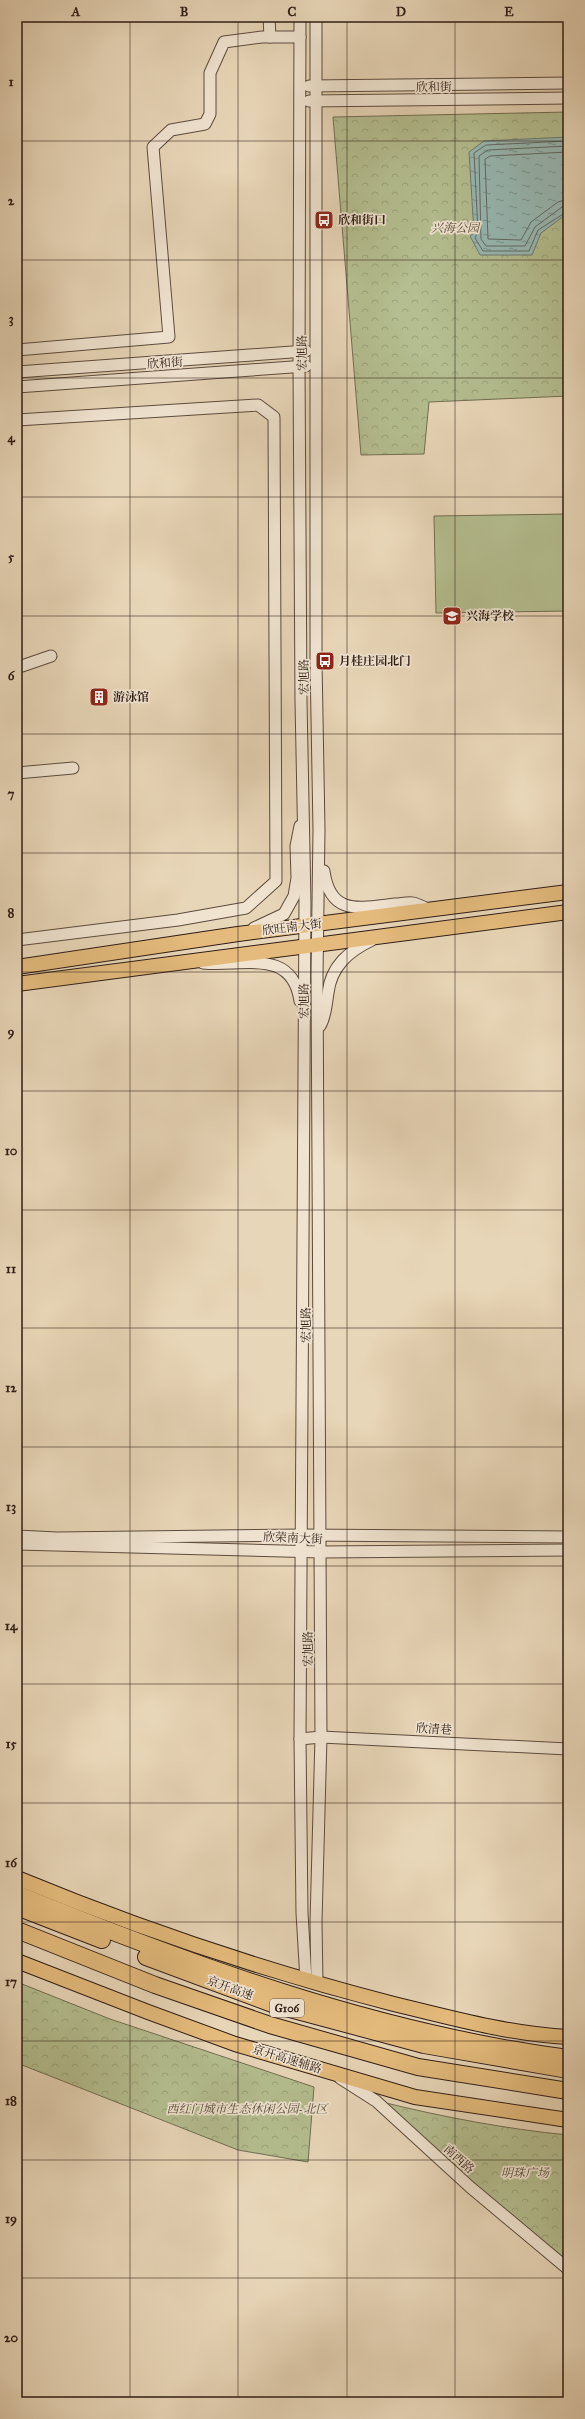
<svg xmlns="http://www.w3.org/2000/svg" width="585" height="2419" font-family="'IM FELL Great Primer','Noto Serif SC',serif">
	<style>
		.grass { fill: #b4be90; stroke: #716e52 }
		.park { fill: url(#park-crowns); stroke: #716e52 }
		.water { fill: url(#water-ripples); stroke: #6e7a74 }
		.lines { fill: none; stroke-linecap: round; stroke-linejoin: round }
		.shore { stroke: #636a64; stroke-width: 1 }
		.minor-casing { stroke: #5c4b3e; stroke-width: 13 }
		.major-casing { stroke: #2e1d15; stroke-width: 16 }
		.highway-casing { stroke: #2e1d15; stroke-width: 18 }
		.minor { stroke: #f0e4d1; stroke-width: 11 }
		.major { stroke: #e4bb7c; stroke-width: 14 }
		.highway { stroke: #e4bb7c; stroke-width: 16 }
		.grid { fill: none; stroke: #2e1d15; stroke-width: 1; stroke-opacity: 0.55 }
		.labels { text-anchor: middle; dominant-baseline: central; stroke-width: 3.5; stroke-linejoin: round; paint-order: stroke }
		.shield { fill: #f0e4d1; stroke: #68594d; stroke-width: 1 }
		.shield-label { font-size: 11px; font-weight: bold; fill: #2e1d15 }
		.street-label { font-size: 12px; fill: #2e1d15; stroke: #f0e4d1 }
		.poi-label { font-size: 12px; font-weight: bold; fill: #2e1d15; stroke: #f0e4d1; text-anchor: start }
		.park-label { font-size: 12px; font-style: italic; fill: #564d3a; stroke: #f0e4d1 }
		.neatline { fill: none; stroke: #2e1d15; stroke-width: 1.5 }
		.grid-label { font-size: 13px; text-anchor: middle; font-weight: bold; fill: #2e1d15 }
	</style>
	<defs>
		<pattern id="park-crowns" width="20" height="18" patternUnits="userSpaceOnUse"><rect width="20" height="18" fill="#b4be90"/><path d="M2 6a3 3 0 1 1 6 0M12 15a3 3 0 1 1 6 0" fill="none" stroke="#9ba37b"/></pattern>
		<pattern id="water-ripples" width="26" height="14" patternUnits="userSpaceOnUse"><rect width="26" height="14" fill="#98b8b3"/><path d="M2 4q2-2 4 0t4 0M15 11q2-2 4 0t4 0" fill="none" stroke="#7c9590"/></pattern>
	</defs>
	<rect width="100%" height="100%" fill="#e8d6b8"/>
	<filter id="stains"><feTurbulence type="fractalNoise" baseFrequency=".005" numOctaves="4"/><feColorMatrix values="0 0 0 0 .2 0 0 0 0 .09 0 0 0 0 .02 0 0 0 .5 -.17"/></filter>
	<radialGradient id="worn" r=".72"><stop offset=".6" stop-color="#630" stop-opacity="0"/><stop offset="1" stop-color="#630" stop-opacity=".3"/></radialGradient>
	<polygon class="grass" points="568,514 568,611 436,613 434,516"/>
	<g class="park">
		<polygon points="568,112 568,396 429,402 424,454 361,455 333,117"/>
		<polygon points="17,1982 110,2019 314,2087 308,2162 238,2150 17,2063"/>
		<path d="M382 2102C443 2117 506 2129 568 2135V2267Z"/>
	</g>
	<polygon class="water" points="568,137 568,213 541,233 532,255 480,255 470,236 474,233 469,152 484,141"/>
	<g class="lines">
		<g class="shore">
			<polyline points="568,141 486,145 474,153 478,232 475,238 483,251 529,251 538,230 568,211"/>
			<polyline points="568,146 488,150 479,156 481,239 486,246 525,246 535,227 562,207 568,206"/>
			<polyline points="568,152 490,156 485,159 488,239 521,240 531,222 558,202 568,199"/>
		</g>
		<g class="minor-casing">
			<g id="minor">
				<polyline points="269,17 270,37"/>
				<polyline points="300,17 299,366 301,701 305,903 300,1739 302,1913 306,1980"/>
				<polyline points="316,17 316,661 319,830 317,975 321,1737 316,1922 317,1984"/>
				<polyline points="309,86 568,83"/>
				<polyline points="309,101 568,98"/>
				<polyline points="17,350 169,337 153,147 171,130 205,124 210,114 210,73 224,42 262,37 300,37"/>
				<polyline points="17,372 306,351"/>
				<polyline points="17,387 306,366"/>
				<polyline points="17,420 258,405 274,417 276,881 246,908 178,920 17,940"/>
				<polyline points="17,664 22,666 51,656"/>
				<polyline points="17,773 73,768"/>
				<path d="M324 871C330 916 359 908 395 904 400 904 408 902 413 903 418 904 423 907 428 909"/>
				<polyline points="254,928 284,914 294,896 297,878 296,846 300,826"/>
				<path d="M203 963C242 967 292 947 300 1001"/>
				<path d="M320 1026C326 1016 326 1004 328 993 331 966 349 951 372 940"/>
				<polyline points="17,1536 57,1538 302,1535 568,1537"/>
				<polyline points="17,1544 321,1552 568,1550"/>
				<polyline points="300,1739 321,1737 568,1749"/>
				<polyline points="340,2078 376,2101 470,2187 568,2269"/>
			</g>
		</g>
		<g class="major-casing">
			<g id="major">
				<polyline points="17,967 238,934 568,892"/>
				<polyline points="17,984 568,912"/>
				<path d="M17 1878C138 1928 262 1970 390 2003 448 2017 508 2034 568 2037"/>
				<polyline points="17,1961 148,2012 235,2044 415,2097 568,2120"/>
			</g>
		</g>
		<g class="highway-casing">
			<g id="highway">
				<path d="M17 1894C194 1966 378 2033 568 2058"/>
				<polyline points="17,1907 102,1940"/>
				<polyline points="17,1930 155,1985 270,2025 418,2067 568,2091"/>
				<polyline points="146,1957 275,2005 424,2045 568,2070"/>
			</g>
		</g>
		<use href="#minor" class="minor"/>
		<use href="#major" class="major"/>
		<use href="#highway" class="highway"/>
	</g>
	<path class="grid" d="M130 17V2402M238 17V2402M347 17V2402M455 17V2402M17 141H568M17 260H568M17 378H568M17 497H568M17 616H568M17 734H568M17 853H568M17 972H568M17 1091H568M17 1210H568M17 1328H568M17 1447H568M17 1566H568M17 1684H568M17 1803H568M17 1922H568M17 2041H568M17 2160H568M17 2278H568"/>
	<defs>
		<g id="bus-square" transform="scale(1)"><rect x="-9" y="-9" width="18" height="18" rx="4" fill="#8f2418" stroke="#f0e4d1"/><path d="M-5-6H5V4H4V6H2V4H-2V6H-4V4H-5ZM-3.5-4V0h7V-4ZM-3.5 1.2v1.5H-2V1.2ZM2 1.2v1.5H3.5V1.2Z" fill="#fff"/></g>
		<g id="school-square" transform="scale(1)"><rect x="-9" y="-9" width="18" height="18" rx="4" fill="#8f2418" stroke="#f0e4d1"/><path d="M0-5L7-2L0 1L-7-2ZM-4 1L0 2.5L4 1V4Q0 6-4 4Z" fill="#fff"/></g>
		<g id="building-square" transform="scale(1)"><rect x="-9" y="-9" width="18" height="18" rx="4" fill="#8f2418" stroke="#f0e4d1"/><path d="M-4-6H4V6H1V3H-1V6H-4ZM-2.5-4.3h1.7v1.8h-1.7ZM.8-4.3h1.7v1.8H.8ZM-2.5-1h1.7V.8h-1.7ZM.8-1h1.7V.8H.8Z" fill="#fff"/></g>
	</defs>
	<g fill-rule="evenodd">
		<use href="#bus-square" x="324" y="220"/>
		<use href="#school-square" x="452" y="616"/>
		<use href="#bus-square" x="325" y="661"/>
		<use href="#building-square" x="99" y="697"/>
	</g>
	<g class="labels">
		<rect class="shield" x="270" y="1999" width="34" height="18" rx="3"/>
		<g class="shield-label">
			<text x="287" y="2008">G106</text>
		</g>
		<g class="street-label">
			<text transform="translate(434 87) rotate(-1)">欣和街</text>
			<text transform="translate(302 353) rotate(-90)">宏旭路</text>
			<text transform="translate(165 363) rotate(-4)">欣和街</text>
			<text transform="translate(304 677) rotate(-90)">宏旭路</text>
			<text transform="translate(292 927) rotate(-7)">欣旺南大街</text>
			<text transform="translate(304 1001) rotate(-90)">宏旭路</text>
			<text transform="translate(306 1325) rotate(-90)">宏旭路</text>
			<text transform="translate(293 1538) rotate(2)">欣荣南大街</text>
			<text transform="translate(308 1649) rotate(-90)">宏旭路</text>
			<text transform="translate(434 1729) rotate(3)">欣清巷</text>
			<text transform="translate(230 1988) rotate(20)">京开高速</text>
			<text transform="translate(287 2059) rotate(17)">京开高速辅路</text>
			<text transform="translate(459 2159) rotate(42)">南西路</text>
		</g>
		<g class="poi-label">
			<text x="338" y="220">欣和街口</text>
			<text x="466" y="616">兴海学校</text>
			<text x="339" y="661">月桂庄园北门</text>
			<text x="113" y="697">游泳馆</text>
		</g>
		<g class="park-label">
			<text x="455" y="228">兴海公园</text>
			<text x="247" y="2109">西红门城市生态休闲公园-北区</text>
			<text x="525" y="2173">明珠广场</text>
		</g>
	</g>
	<rect width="585" height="2419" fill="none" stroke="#e8d6b8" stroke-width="44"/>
	<rect x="22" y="22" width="541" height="2375" class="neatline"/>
	<g class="grid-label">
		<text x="76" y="16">A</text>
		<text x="184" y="16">B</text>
		<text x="292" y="16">C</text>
		<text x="401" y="16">D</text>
		<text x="509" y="16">E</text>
		<text x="11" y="86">1</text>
		<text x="11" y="205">2</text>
		<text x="11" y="323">3</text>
		<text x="11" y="442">4</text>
		<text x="11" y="561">5</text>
		<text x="11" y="680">6</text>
		<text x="11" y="798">7</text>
		<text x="11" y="917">8</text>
		<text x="11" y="1036">9</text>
		<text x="11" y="1155">10</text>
		<text x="11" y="1273">11</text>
		<text x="11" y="1392">12</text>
		<text x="11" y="1511">13</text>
		<text x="11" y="1630">14</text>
		<text x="11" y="1748">15</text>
		<text x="11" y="1867">16</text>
		<text x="11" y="1986">17</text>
		<text x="11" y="2105">18</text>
		<text x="11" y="2223">19</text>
		<text x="11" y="2342">20</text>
	</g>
	<rect width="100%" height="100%" filter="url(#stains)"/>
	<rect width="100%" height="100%" fill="url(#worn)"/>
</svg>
